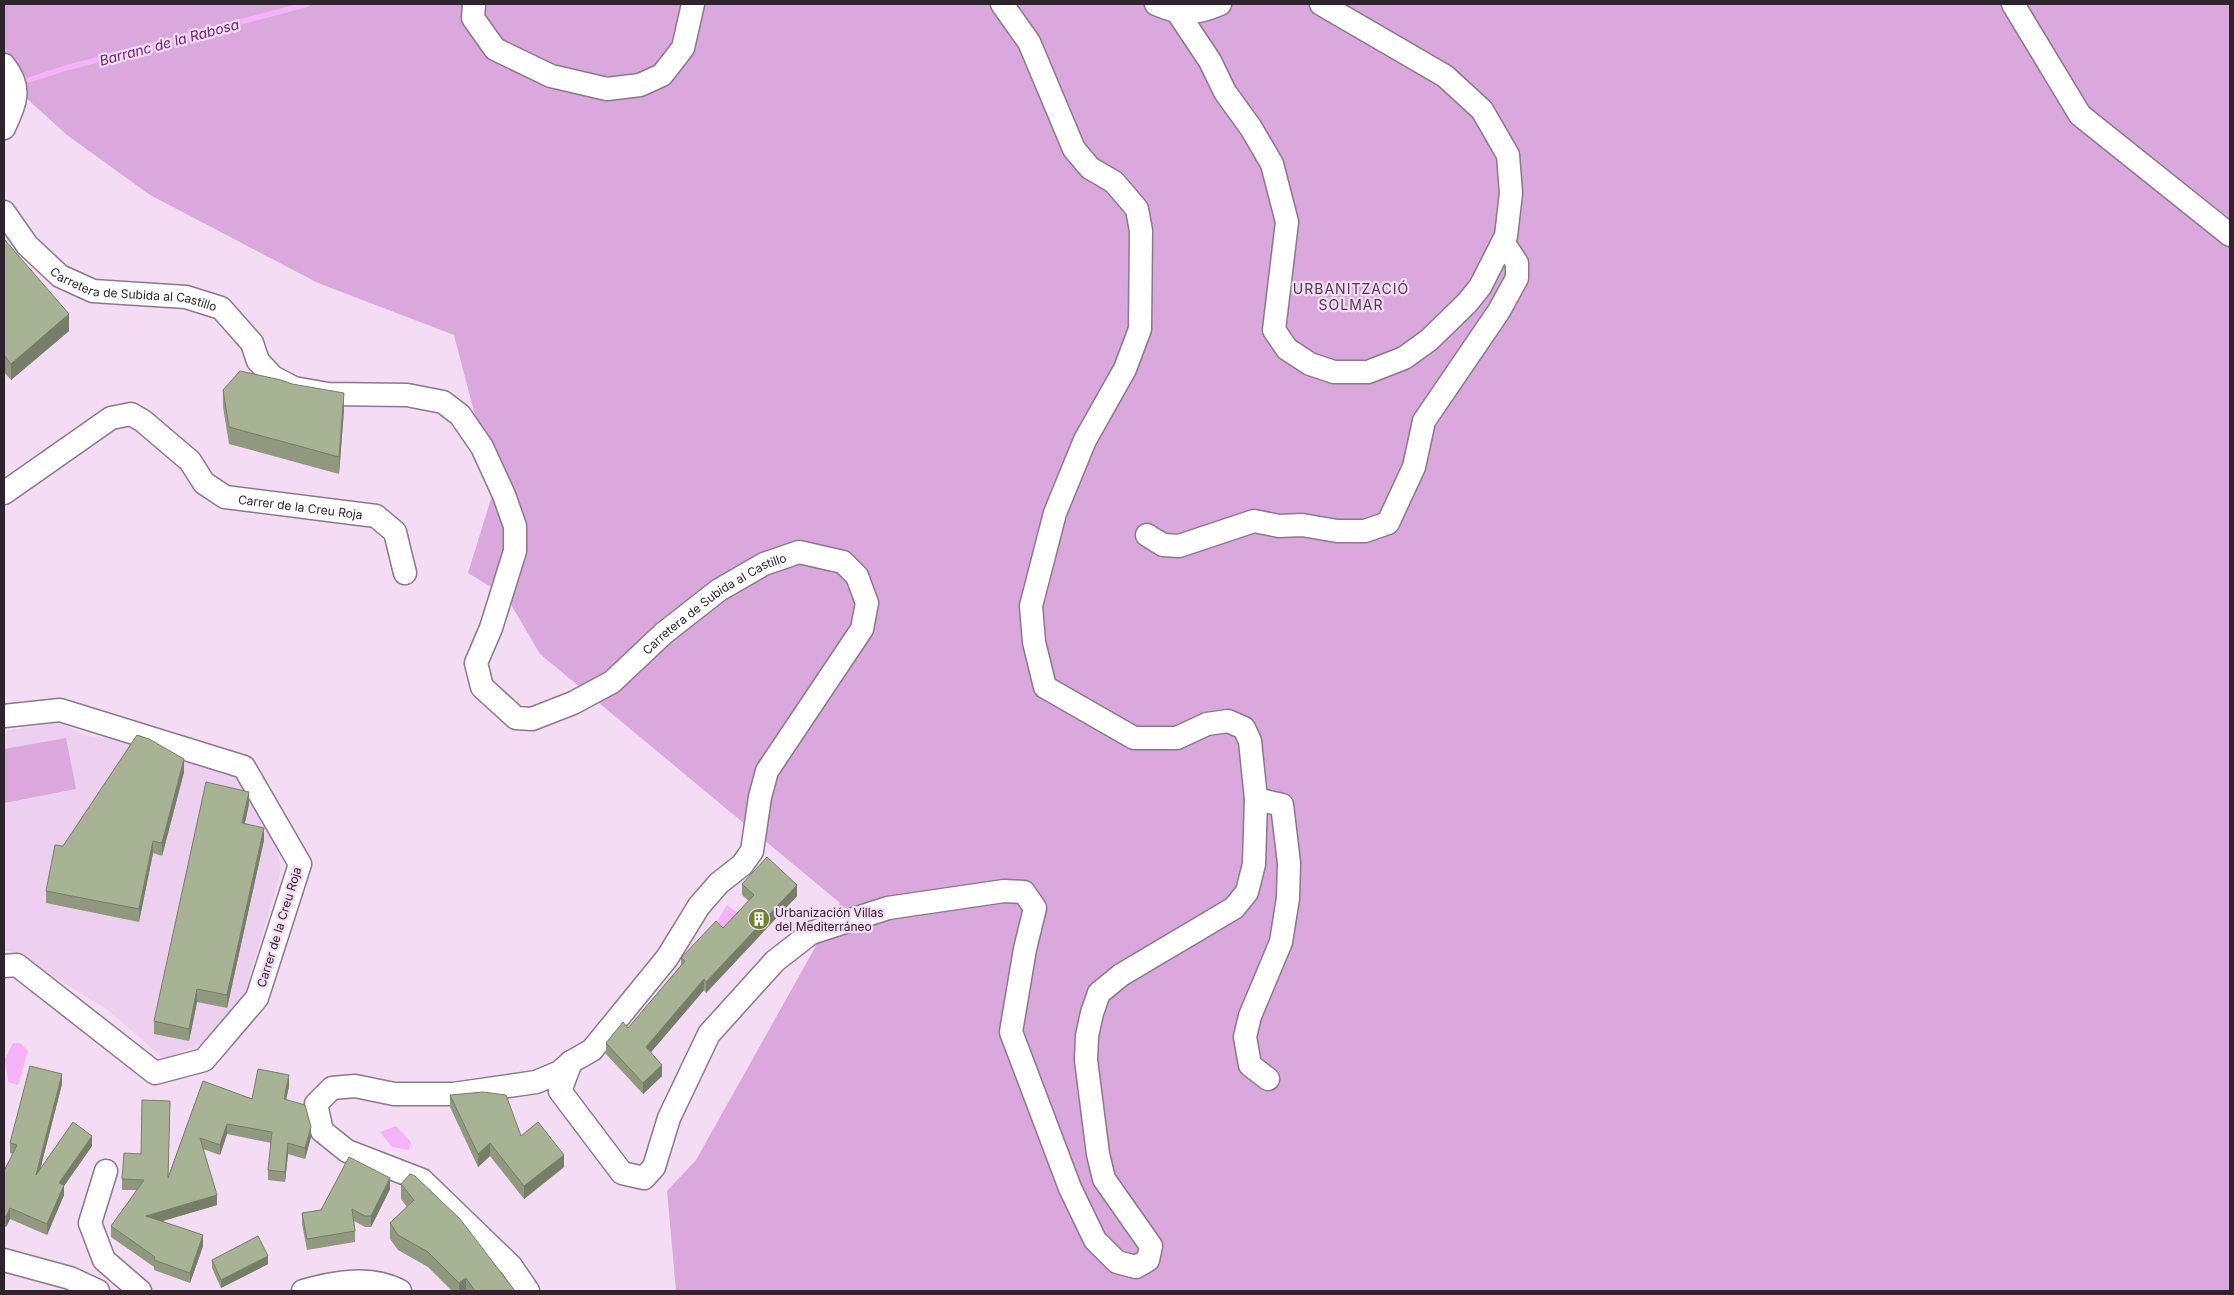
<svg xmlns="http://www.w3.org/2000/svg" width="2234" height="1295" font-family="Inter,sans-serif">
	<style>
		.built { fill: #edd0ef }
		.green { fill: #daa8dc }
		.water { fill: #f5b2f9 }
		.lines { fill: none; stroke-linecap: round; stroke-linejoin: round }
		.stream { stroke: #f5b2f9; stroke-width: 5.5 }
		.minor-casing { stroke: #8c778d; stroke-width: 25 }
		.minor { stroke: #fff; stroke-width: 22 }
		.wall { fill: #90997f }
		.shaded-wall { fill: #767d68 }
		.building { fill: #a8b294; stroke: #767d68 }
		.labels { text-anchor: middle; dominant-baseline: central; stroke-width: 4.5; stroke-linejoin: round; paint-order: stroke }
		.street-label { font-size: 12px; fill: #2d242d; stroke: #f4dcf5 }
		.poi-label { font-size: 12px; fill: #2d242d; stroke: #f4dcf5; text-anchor: start }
		.water-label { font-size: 14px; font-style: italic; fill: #6b1d72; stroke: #f4dcf5 }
		.neighbourhood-label { font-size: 14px; letter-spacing: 1px; fill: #4f3c50; stroke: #f4dcf5 }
	</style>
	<rect width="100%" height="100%" fill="#f4dcf5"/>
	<polygon class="built" points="59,723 88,736 131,740 242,777 275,841 281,871 243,1000 204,1043 164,1059 107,1009 10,951 4,951 4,731"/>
	<g class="green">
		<polygon points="4,4 2230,4 2230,1291 676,1291 667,1191 696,1160 840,903 540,654 506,596 468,573 494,489 454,335 318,283 150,195 67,135 4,78"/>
		<polygon points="66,738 76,789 4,803 4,749"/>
	</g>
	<g class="water">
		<polygon points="727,905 737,912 723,933 714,926"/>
		<polygon points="13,1043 20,1043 28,1051 18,1085 8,1082 5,1059"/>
		<polygon points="396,1126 411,1142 409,1150 392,1147 380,1132"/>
	</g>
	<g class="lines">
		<polyline class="stream" points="29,80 66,68 308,4"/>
		<g class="minor-casing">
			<g id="minor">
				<polyline points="474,4 473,18 495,49 551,76 607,89 640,85 662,75 683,48 693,4"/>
				<path d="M1156 4C1182 15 1194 15 1220 4"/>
				<polyline points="2013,4 2080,115 2230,235"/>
				<polyline points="1178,13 1210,61 1225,92 1251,128 1272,164 1287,222 1274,330 1287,349 1310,364 1334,372 1368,372 1404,358 1429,340 1467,303 1480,287 1506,236 1511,193 1508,155 1482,110 1445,76 1321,4"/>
				<path d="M4 65C23 89 15 103 4 128"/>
				<path id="s1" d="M4 212 27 245 60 276 93 291 186 297 221 308 252 343 258 361 273 377 294 388 328 394 407 395 443 402 460 415 482 447 504 495 515 526V551L491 628 476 663 482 687 516 718 532 719 573 703 612 682 664 633 719 590 764 564 799 552 843 562 857 576 867 603 862 629 767 771 760 797 752 851 742 865 719 883 699 906 667 958 592 1050 571 1062 560 1072 536 1082 453 1094H394L355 1086 332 1088 316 1104 322 1131 347 1151 422 1180 511 1266 528 1291"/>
				<path id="s2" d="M4 493 111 418 131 414 143 421 190 461 204 483 225 497 376 516 395 532 405 573"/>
				<polyline points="1147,535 1163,545 1179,546 1254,521 1279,526 1302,525 1337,531 1365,531 1388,523 1414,467 1424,421 1499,311 1517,278 1517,263 1503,242"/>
				<polyline points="4,716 60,710 244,767 300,864 257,998 204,1060 155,1073 17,965 4,966"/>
				<polyline points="1256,799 1282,805 1289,863 1288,898 1281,942 1250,1016 1245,1037 1250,1065 1268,1079"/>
				<polyline points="571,1062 560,1091 622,1173 644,1178 654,1167 669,1118 709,1034 775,961 811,933 888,908 1004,891 1024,892 1035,908 1025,949 1011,1032 1070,1188 1095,1240 1117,1262 1136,1267 1148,1260 1151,1246 1104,1179 1098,1154 1086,1060 1087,1036 1092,1013 1099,993 1121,975 1234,908 1247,892 1254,864 1256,799 1250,741 1244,728 1228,721 1207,724 1177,738 1134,738 1045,687 1034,642 1031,606 1055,513 1085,440 1125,369 1140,329 1141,231 1137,209 1114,182 1090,168 1074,149 1029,42 1002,4"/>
				<polyline points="106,1171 90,1223 104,1260 140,1291"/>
				<polyline points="4,1260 70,1278 98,1291"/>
				<path d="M303 1291C334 1282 371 1275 400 1291"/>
			</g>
		</g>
		<use href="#minor" class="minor"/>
	</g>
	<g class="wall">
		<polygon points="4,239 69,331 11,380 4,372"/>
		<polygon points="223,390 344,410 339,474 229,444 223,407"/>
		<polygon points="184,772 162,856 153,853 139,922 46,903 46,891"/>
		<polygon points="249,804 245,823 264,840 227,1008 197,1002 189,1041 154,1034 154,1021"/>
		<polygon points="742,884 797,896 706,993 704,990 651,1052 662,1076 643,1094 606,1054 606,1043 628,1028 681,965 681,958 723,928 749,901 742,895"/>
		<polygon points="203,1081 252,1099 289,1086 286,1100 311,1137 305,1159 288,1154 285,1182 268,1180 268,1170 271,1143 227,1134 220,1155 203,1149 217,1205 162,1221 203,1246 190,1283 154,1270 154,1267 111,1237 111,1226 137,1190 122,1190 122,1179 168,1177"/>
		<polygon points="62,1084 40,1169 92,1146 64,1186 64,1195 47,1235 10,1219 6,1227 4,1226 4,1171 13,1154 10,1153 10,1143"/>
		<polygon points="450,1095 521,1136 564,1167 524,1199 490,1156 478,1167 450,1107"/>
		<polygon points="401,1184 515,1291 452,1291 428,1267 398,1250 390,1239 390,1223 407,1207 401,1199"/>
		<polygon points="390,1189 371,1227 365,1227 354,1221 355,1231 355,1242 307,1250 302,1224 302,1213 321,1210"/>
		<polygon points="212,1260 268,1264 221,1288 212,1268"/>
	</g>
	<g class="shaded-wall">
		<polygon points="69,314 69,331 11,380 11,364"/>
		<polygon points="344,393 344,410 339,474 339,457"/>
		<polygon points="184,759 184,772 162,856 162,843"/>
		<polygon points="249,792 249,804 242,835 242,823"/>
		<polygon points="264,828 264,840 227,1008 227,995"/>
		<polygon points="153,841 153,853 139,922 139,909"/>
		<polygon points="797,885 797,896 706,993 706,982"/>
		<polygon points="704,979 704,990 646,1058 646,1047"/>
		<polygon points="197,989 197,1002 189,1041 189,1029"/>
		<polygon points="662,1065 662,1076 643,1094 643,1083"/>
		<polygon points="62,1074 62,1084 36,1186 36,1175"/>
		<polygon points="289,1075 289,1086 284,1109 284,1099"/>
		<polygon points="227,1124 227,1134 220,1155 220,1145"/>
		<polygon points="311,1127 311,1137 305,1159 305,1148"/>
		<polygon points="92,1136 92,1146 64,1186 64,1195 47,1235 47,1224 59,1183"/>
		<polygon points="288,1143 288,1154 285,1182 285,1172"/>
		<polygon points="490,1143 490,1156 478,1167 478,1154"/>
		<polygon points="564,1155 564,1167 524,1199 524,1186"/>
		<polygon points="390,1178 390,1189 371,1227 371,1216"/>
		<polygon points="217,1195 217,1205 146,1226 146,1216"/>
		<polygon points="10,1208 10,1219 6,1227 6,1217"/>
		<polygon points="203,1235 203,1246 190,1283 190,1273"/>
		<polygon points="268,1256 268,1264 221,1288 221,1280"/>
		<polygon points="466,1278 466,1291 459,1291 459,1283"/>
	</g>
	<g class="building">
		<polygon points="4,239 69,314 11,364 4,355"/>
		<polygon points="240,371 281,380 292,384 344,393 339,457 229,427 223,390"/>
		<polygon points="137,735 149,739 184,759 162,843 153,841 139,909 46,891 55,845 63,846"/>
		<polygon points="206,782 249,792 242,823 264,828 227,995 197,989 189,1029 154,1021"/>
		<polygon points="767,857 797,885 706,982 704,979 646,1047 662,1065 643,1083 606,1043 623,1022 628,1028 685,961 681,958 716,921 723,928 754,895 742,884"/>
		<polygon points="30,1066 62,1074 36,1175 73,1122 92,1136 59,1183 64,1185 47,1224 10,1208 6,1217 4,1216 4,1171 17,1145 10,1143"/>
		<polygon points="258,1069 289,1075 284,1099 305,1105 311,1127 305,1148 288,1143 285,1172 268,1170 272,1132 227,1124 220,1145 200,1138 217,1195 146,1216 203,1235 190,1273 154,1260 155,1257 111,1226 144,1180 122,1179 124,1153 141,1154 142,1100 170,1101 168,1178 203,1081 252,1099"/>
		<polygon points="483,1092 506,1095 521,1136 538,1122 564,1155 524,1186 490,1143 478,1154 450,1095"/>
		<polygon points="349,1157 390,1178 371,1216 365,1216 352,1209 355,1231 307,1239 302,1213 321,1210"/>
		<polygon points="410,1174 415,1176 460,1219 515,1291 475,1291 466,1278 459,1283 428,1252 398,1235 390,1223 414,1200 401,1184"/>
		<polygon points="258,1236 268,1256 221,1280 212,1260"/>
	</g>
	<defs>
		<g id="building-disc" transform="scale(1.125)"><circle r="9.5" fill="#6e8233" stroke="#f4dcf5"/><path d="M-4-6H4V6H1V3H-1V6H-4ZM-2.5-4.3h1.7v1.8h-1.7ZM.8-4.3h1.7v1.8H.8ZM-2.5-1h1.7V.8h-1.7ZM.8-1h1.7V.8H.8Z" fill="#fff"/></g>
	</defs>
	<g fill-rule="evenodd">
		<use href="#building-disc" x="759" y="919"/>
	</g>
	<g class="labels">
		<g class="street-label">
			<text stroke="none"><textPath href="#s1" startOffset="161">Carretera de Subida al Castillo</textPath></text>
			<text stroke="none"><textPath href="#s2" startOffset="354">Carrer de la Creu Roja</textPath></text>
			<text stroke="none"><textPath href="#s1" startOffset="1108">Carretera de Subida al Castillo</textPath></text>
			<text transform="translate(279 927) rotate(-73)">Carrer de la Creu Roja</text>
		</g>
		<g class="poi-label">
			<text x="775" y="912">Urbanización Villas<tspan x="775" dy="14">del Mediterráneo</tspan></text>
		</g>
		<g class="water-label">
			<text transform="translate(169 42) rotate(-15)">Barranc de la Rabosa</text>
		</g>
		<g class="neighbourhood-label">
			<text x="1351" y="288">URBANITZACIÓ<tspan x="1351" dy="16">SOLMAR</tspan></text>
		</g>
	</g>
	<rect width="2234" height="1295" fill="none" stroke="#2d242d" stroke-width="10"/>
</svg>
